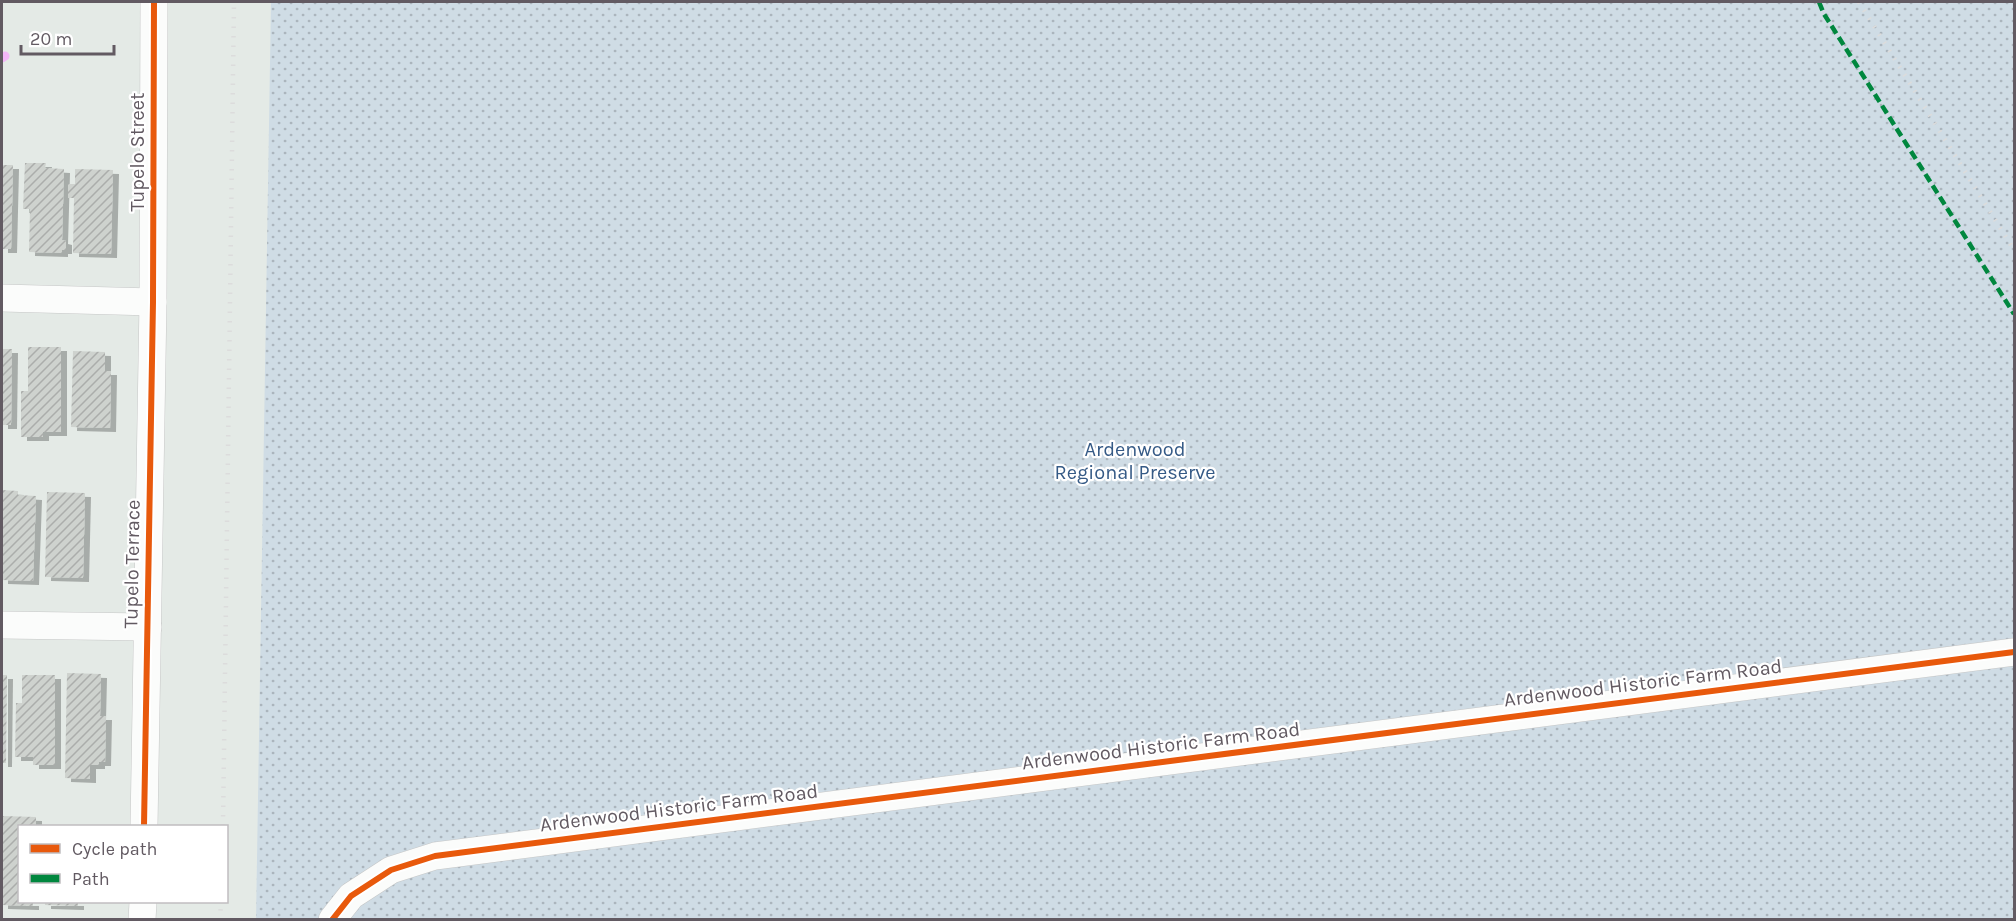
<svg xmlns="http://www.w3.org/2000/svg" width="2016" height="921" font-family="Karla,sans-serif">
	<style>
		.park { fill: url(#park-dots) }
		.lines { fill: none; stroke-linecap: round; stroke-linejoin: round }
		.stream { stroke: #f3b6f8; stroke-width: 9 }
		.building { fill: url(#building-hatch); filter: url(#shadow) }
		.street-casing { stroke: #c6c7c7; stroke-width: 28 }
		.street { stroke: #fbfcfb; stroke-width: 27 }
		.rail { stroke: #dcdcdc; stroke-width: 4.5; stroke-dasharray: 1.5 8; stroke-linecap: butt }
		.quiet { stroke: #00873e; stroke-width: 4.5; stroke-dasharray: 9 4.5; stroke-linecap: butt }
		.cycleway-casing { stroke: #fff; stroke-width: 10 }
		.cycleway { stroke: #e8590c; stroke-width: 6 }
		.labels { text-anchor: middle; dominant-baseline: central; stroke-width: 4.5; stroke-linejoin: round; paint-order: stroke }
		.street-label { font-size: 20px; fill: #625a62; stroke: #fff }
		.park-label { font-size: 20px; fill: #355a86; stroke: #fff }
	</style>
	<defs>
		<pattern id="park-dots" width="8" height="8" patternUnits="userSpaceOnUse" patternTransform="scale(1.5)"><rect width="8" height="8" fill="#cfdce5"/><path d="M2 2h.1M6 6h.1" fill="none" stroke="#abb5bd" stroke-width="1.8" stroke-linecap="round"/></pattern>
		<pattern id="building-hatch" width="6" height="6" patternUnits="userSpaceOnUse" patternTransform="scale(1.5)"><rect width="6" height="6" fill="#ced2ce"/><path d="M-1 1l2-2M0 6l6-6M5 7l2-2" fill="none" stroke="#abadab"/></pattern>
		<filter id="shadow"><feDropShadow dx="6" dy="4" stdDeviation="0" flood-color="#0004"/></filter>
	</defs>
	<rect width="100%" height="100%" fill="#e4eae6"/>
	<polygon class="park" points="271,2 2014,2 2014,919 256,920"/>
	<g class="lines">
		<polyline class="stream" points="2,58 5,56"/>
	</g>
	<g class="building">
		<polygon points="25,163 46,163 45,168 64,169 62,240 66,241 66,250 62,250 62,253 29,252 30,209 23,209"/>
		<polygon points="2,165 13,165 11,249 2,249"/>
		<polygon points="75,169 113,170 111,254 73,253 74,198 68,198 68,184 75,184"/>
		<polygon points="28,347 61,347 61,432 43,432 43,437 21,437 21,391 28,391"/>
		<polygon points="2,349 12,349 11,425 2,425"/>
		<polygon points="73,351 105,352 105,371 111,371 110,428 71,427"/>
		<polygon points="2,490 18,491 18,495 36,496 33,581 2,580"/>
		<polygon points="47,492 85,493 83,578 45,577"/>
		<polygon points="67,673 101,674 100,716 106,716 105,762 99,762 99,765 90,765 90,779 65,778"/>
		<polygon points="2,675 7,675 6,763 2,763"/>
		<polygon points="22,675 55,675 55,765 33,765 33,757 15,757 16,703 22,703"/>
		<polygon points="2,816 36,817 36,826 20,826 20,902 33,902 33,906 2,905"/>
		<polygon points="45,902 78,902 78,906 45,905"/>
	</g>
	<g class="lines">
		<g class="street-casing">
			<g id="street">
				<polyline points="2,298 153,302"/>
				<polyline points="2,625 148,627"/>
				<polyline points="144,826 153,302 154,2"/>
				<polyline points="142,920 143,902"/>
				<polyline points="332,920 351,896 391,870 435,856 2014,652"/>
			</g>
		</g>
		<use href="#street" class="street"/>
		<g class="rail">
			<polyline points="1859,2 2014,250"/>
			<polyline points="223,826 234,2"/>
			<polyline points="220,920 221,902"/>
		</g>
		<polyline class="quiet" points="1819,2 1824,14 2014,314"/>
		<g class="cycleway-casing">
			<g id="cycleway">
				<polyline points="144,826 153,302 154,2"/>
				<polyline points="332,920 351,896 391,870 435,856 2014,652"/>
			</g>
		</g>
		<use href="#cycleway" class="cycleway"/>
	</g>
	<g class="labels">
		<g class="street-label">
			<text transform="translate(137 152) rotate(-90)">Tupelo Street</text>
			<text transform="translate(132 564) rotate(-89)">Tupelo Terrace</text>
			<text transform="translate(1643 683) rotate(-7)">Ardenwood Historic Farm Road</text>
			<text transform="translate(1161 746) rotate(-7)">Ardenwood Historic Farm Road</text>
			<text transform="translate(679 808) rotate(-7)">Ardenwood Historic Farm Road</text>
		</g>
		<g class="park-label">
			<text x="1135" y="449">Ardenwood<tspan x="1135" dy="23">Regional Preserve</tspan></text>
		</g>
	</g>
	<rect width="2016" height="921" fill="none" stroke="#625a62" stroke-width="6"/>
	<rect x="18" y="825" width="210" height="78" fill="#ffffff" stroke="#c0bdc0" stroke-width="1.5"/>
	<rect x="30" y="844" width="30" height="9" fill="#e8590c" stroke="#c0bdc0" stroke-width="1.5"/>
	<text x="72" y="855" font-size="18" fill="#625a62">Cycle path</text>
	<rect x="30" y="874" width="30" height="9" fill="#00873e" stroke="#c0bdc0" stroke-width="1.5"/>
	<text x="72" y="885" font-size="18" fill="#625a62">Path</text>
	<path d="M21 45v9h93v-9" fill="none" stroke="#625a62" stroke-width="3"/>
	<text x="30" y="45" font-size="18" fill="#625a62" stroke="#ffffff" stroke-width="4.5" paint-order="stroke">20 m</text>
</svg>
